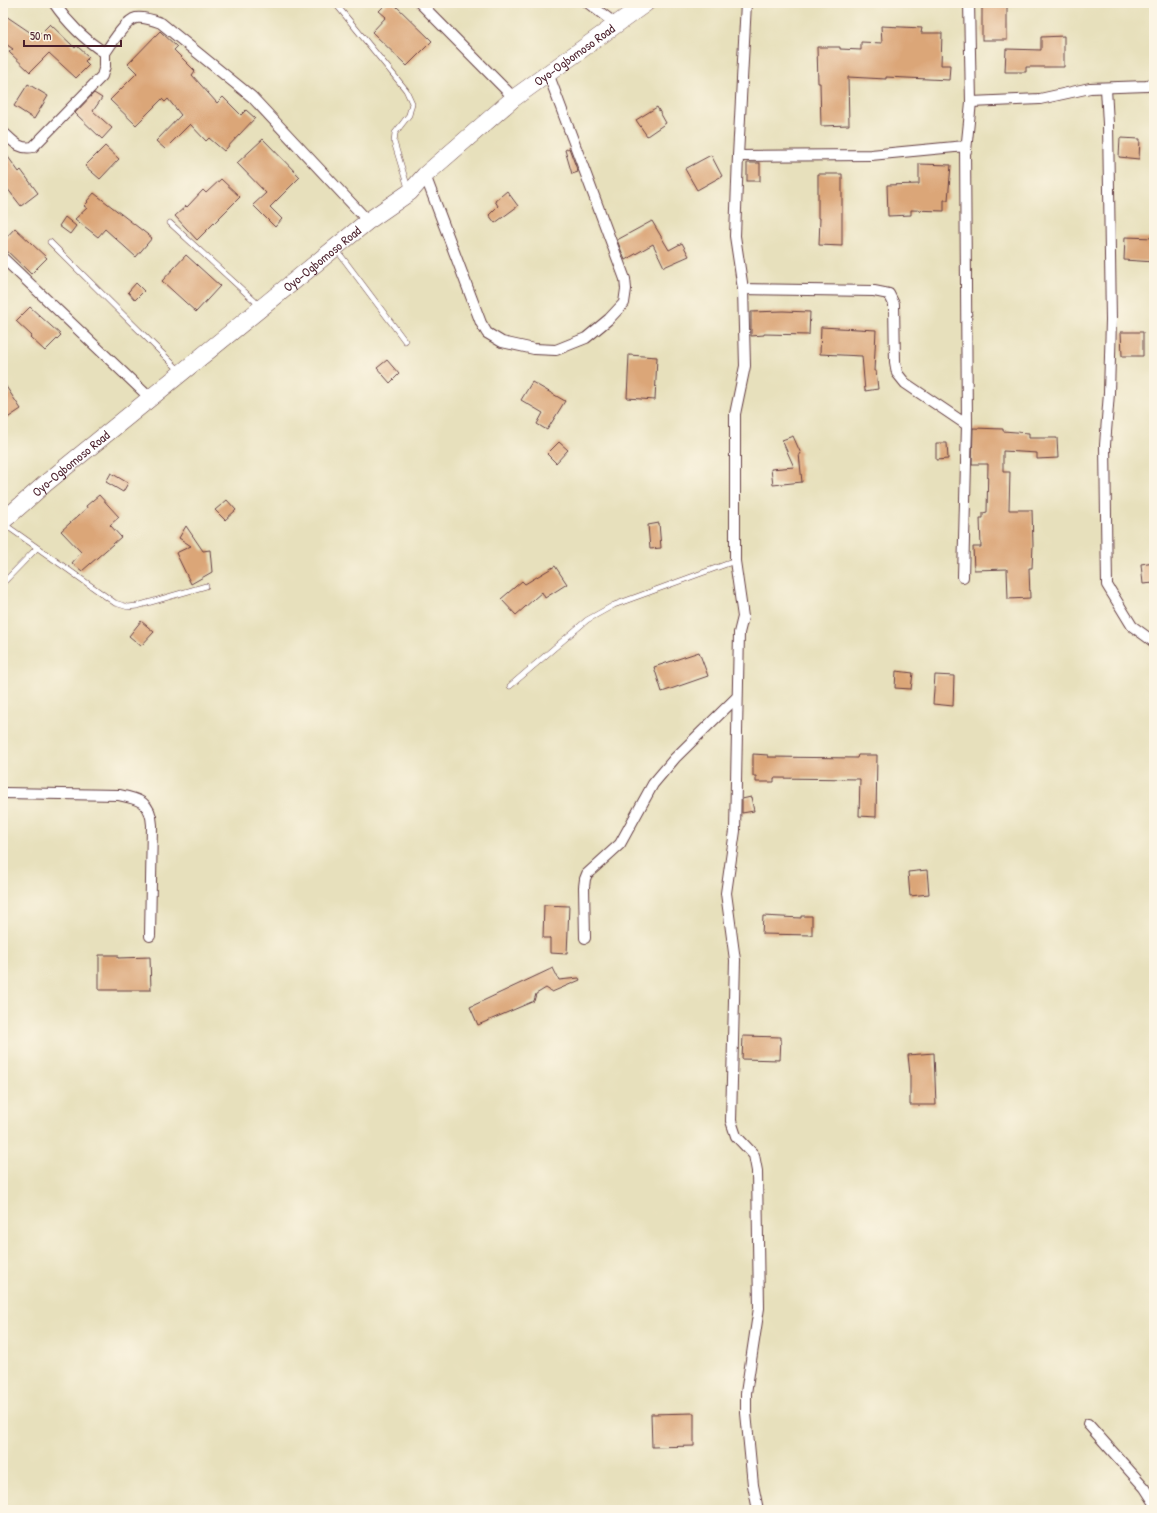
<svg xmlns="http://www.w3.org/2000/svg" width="1157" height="1513" font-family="'Patrick Hand',sans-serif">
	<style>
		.building { fill: #dba678 }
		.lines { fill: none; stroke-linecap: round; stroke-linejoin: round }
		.service-casing { stroke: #623c41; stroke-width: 6 }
		.minor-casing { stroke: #623c41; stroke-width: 12 }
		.trunk-casing { stroke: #623c41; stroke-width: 18 }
		.service { stroke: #fff; stroke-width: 5 }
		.minor { stroke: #fff; stroke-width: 10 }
		.trunk { stroke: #fff; stroke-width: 17 }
		.labels { text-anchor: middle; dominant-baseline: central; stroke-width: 3.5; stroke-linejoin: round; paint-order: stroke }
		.street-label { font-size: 13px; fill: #4a1f2b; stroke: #fcf5e5 }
	</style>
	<rect width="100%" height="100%" fill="#fcf5e5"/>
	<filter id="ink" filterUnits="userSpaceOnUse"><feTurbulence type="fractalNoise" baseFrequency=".025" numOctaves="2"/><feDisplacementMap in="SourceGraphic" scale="8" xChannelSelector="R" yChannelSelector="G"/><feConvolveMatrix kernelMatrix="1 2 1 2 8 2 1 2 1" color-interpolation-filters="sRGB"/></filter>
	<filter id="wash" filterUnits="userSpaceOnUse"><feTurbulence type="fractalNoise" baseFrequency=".012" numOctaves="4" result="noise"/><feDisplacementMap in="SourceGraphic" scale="16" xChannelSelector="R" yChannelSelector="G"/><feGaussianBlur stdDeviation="0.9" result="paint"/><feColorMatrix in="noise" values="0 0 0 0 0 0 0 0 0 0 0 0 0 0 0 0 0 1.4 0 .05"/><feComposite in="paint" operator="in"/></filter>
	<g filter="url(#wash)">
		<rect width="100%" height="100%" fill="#e7e0bc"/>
		<g id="blocks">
			<g class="building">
				<polygon points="387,3 393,3 432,41 407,66 372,32 386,17 379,11"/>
				<rect x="982" y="3" width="25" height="37"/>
				<polygon points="3,14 37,37 50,24 75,48 77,46 89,57 85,61 89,65 76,78 49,53 30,72 9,52 13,49 3,42"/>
				<polygon points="881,26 922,28 921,33 942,33 941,65 950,65 949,80 886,77 886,79 848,77 849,125 821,126 820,83 818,83 817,47 840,47 840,49 861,50 861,42 882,43"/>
				<polygon points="160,31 177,47 174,50 195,71 192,75 217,103 223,97 241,115 246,110 255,118 224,151 209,138 206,141 190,124 165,149 156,141 181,115 168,99 165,102 162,99 136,125 110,100 137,73 128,64"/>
				<polygon points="1064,36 1064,67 1026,67 1026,72 1005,72 1006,49 1041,50 1041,37"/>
				<polygon points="28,84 48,96 34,119 14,106"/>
				<polygon points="94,93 102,98 93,111 112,128 102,139 75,113"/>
				<polygon points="657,107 666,123 647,136 636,120"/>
				<polygon points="1120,138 1140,139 1139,159 1119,157"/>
				<polygon points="263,139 300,177 270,207 282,219 275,227 253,205 266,193 237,163"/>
				<polygon points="105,146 119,159 100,179 85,166"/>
				<polygon points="569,148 578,172 572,174 565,150"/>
				<polygon points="3,150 19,172 21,170 38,193 21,206 3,183"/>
				<polygon points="711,155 722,176 697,190 685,169"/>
				<rect x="747" y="163" width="13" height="18"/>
				<polygon points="919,164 951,165 948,200 944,200 944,211 911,210 911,215 888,216 887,185 919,184"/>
				<polygon points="818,174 842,174 842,246 819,245 820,218 818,218"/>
				<polygon points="221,179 240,197 197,240 175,216 186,206 187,207 203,190 206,193"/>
				<polygon points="507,191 518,206 495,223 489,215 498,206 495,201"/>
				<polygon points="94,193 152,238 136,257 105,229 98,237 75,219 87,208 84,206 88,202 87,201"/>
				<polygon points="65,217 76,226 70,234 59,226"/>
				<polygon points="652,221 669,250 682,243 689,256 664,267 653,244 625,260 617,240"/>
				<polygon points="15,228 47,258 31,274 3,247 3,241"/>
				<polygon points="1125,237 1154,238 1154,262 1124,260"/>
				<polygon points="186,255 220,286 196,312 162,281"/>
				<polygon points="136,283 144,291 135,300 128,292"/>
				<polygon points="30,307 61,335 45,351 30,337 32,336 16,321"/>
				<polygon points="783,311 810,312 809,335 764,334 764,335 751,336 751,312"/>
				<polygon points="821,327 876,330 874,371 876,371 878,389 865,391 862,356 820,354"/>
				<polygon points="1121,332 1143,332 1143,356 1122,356"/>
				<polygon points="629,355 657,357 655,400 627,398"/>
				<polygon points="387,360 399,374 390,383 377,368"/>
				<polygon points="3,382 21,409 3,421"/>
				<polygon points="532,382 565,401 547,430 537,424 543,413 521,400"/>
				<polygon points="973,428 1003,429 1003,431 1029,433 1029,438 1057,438 1058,458 1037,459 1037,453 1003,451 1003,472 1010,472 1009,510 1032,510 1033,545 1032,568 1029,568 1030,598 1008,599 1007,569 974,570 973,547 981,547 980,518 983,518 983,513 987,512 988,464 972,464"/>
				<polygon points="793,436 801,454 799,454 802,482 773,485 771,469 794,467 782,440"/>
				<polygon points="559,442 568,450 556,463 547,454"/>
				<polygon points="936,443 947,443 948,459 936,460"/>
				<polygon points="111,473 128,483 123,492 106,482"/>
				<polygon points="99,495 119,517 110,525 121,537 82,571 72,563 81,552 61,531 87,508 86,506"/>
				<polygon points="227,500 236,510 225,520 215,510"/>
				<polygon points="659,523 661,548 650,549 648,525"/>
				<polygon points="186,526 203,551 210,550 212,572 191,584 176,553 191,546 179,538"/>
				<polygon points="1154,562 1154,583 1143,584 1141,564"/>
				<polygon points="555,566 567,584 545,598 542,592 516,615 501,599 522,581 525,584"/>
				<polygon points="141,621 154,632 141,646 129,636"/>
				<polygon points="699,652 708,676 662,692 654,667"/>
				<polygon points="896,671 913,673 911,689 895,688"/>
				<polygon points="935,675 954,676 953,706 933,704"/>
				<polygon points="753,754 768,755 768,757 857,758 858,755 877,755 876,817 859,816 860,779 774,778 774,782 756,782 756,776 753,776"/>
				<polygon points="751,797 754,811 742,813 742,799"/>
				<polygon points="927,870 929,894 910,896 908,872"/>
				<polygon points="544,905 569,906 567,954 550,953 550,938 543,938"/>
				<polygon points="763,916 801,918 801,916 812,916 812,935 762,934"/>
				<polygon points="99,955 118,955 118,958 150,957 151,990 99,990"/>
				<polygon points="553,968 559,980 579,978 580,980 552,992 546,988 536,994 534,1001 478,1025 470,1007"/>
				<polygon points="743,1036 781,1037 780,1060 742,1059"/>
				<polygon points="934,1053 936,1105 910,1105 910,1074 908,1055"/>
				<polygon points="694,1413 694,1446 652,1447 651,1414"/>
			</g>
		</g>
	</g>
	<g filter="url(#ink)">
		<use href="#blocks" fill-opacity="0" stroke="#623c41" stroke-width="1"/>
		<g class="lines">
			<g class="service-casing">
				<g id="service">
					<polyline points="335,3 406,90 412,103 409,115 395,133 394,142 408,188"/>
					<polyline points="170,223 260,306"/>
					<polyline points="50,242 180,371"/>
					<polyline points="336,249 405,341"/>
					<polyline points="4,524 115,603 128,607 137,606 206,586"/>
					<polyline points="3,583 37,548"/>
					<polyline points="510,686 587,620 614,605 735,561"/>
				</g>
			</g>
			<g class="minor-casing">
				<g id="minor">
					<path d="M54 3C67 22 85 40 105 53 111 44 126 20 136 18 144 17 153 20 161 23L252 97 368 221"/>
					<polyline points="420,3 514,98"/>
					<polyline points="588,3 617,25"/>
					<polyline points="746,3 738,156 735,236 743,289 745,366 735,414 735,561 743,617 739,633 735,831 726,893 735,960 731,1121 736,1136 754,1155 757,1171 759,1308 746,1393 746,1413 753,1485 758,1510"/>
					<polyline points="1106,88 1108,124 1111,320 1109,393 1105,445 1107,585 1132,626 1154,642"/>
					<polyline points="971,102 1040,99 1090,88 1147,86 1154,82"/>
					<path d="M3 132C13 141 19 150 33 147L102 76 105 66V53"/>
					<polyline points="966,151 971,102 969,3"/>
					<polyline points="738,156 871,155 965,146 967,425 963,577"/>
					<polyline points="425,175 481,323 487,333 502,342 534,349 556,350 586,338 609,319 624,303 626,289 625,279 548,73"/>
					<polyline points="3,258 150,398"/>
					<polyline points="743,289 874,291 889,294 894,304 895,362 897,373 905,383 967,425"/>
					<path d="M3 793 119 795C139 799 151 802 152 825L150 936"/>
					<polyline points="585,938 584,887 585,879 587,874 620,844 653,784 675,758 737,697"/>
					<polyline points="1088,1424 1145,1488 1154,1502"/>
				</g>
			</g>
			<g class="trunk-casing">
				<g id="trunk">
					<path id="s1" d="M3 521 46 483 368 221 410 192 425 175 514 98 646 3"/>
				</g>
			</g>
			<use href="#service" class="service"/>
			<use href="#minor" class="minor"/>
			<use href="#trunk" class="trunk"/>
		</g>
	</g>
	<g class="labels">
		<g class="street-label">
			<text stroke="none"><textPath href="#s1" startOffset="738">Oyo-Ogbomoso Road</textPath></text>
			<text stroke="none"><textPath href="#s1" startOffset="413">Oyo-Ogbomoso Road</textPath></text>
			<text stroke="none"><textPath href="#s1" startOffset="89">Oyo-Ogbomoso Road</textPath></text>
		</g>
	</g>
	<rect width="1157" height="1513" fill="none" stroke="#fcf5e5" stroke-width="16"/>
	<path d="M24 40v6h97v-6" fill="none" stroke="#4a1f2b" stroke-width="2"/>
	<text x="30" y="40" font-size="12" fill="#4a1f2b" stroke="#fcf5e5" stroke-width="3" paint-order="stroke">50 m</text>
</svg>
